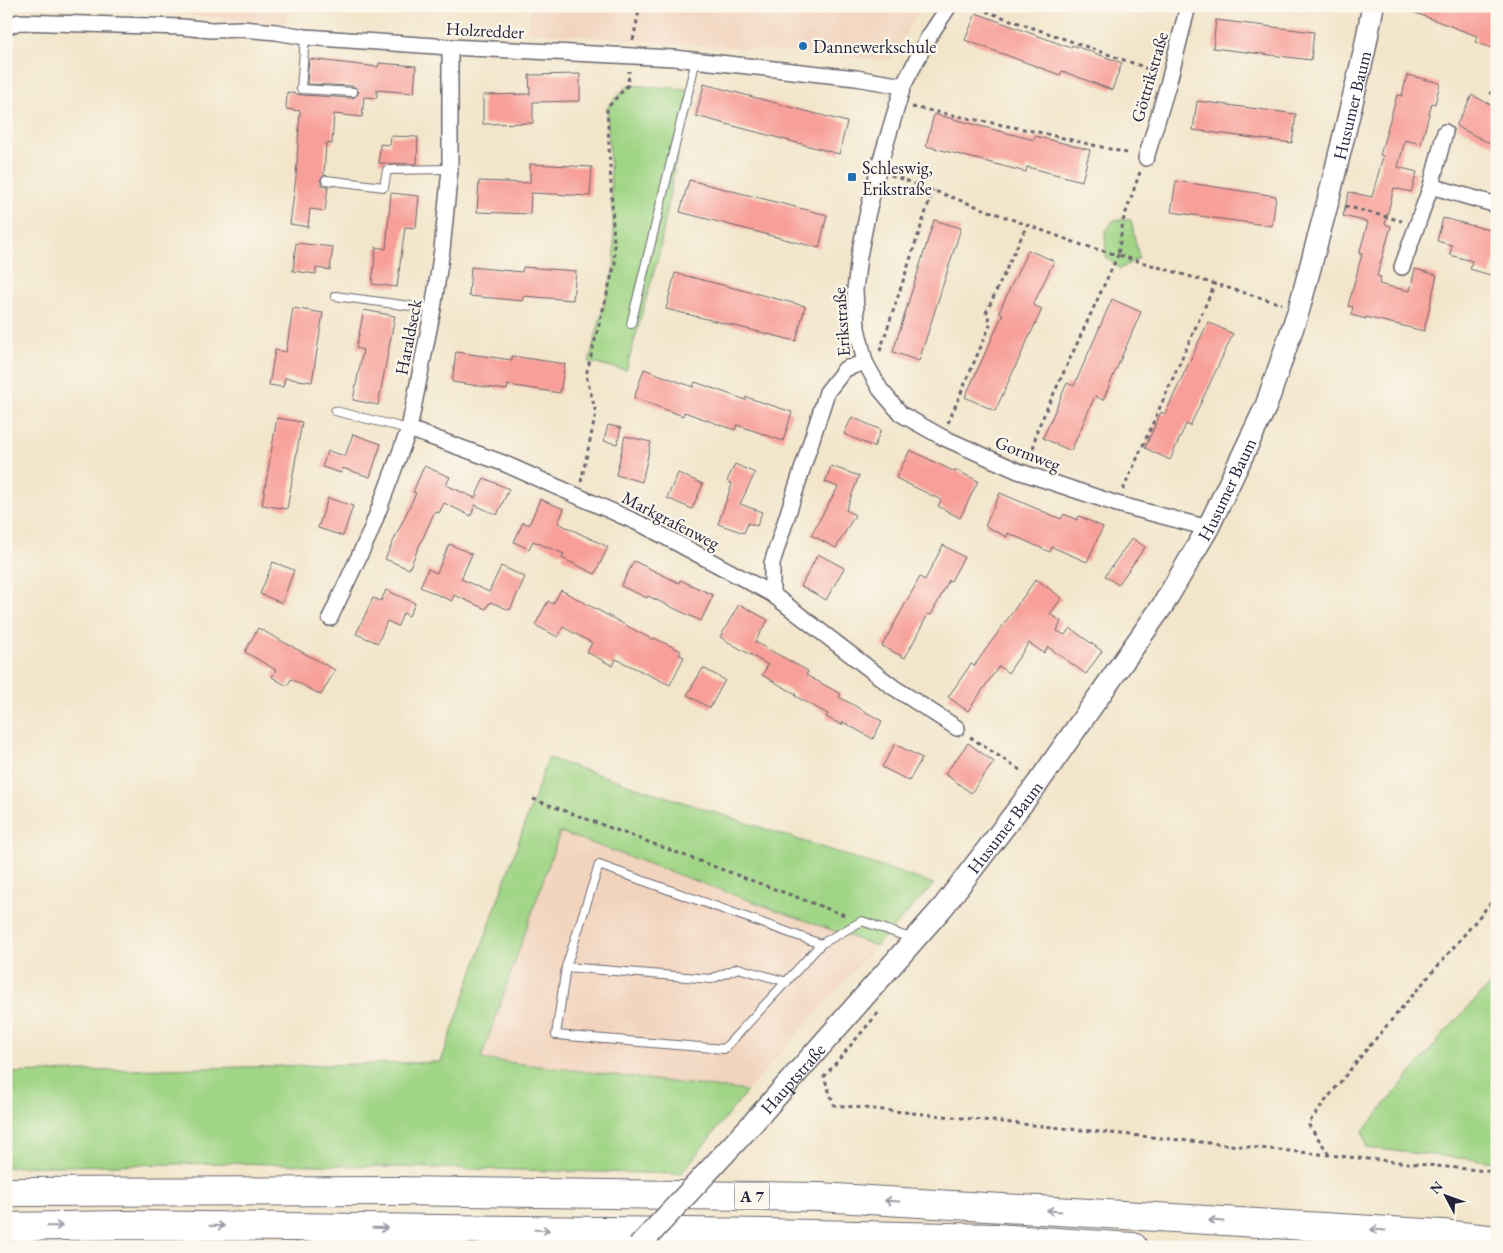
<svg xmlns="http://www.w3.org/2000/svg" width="1503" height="1253" font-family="'EB Garamond',serif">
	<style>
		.built { fill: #f2d4be }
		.green { fill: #a0d586; stroke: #617c60 }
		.building { fill: #f79f98 }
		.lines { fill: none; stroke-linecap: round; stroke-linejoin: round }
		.lane-casing { stroke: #6b666d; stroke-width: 10 }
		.street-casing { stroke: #6b666d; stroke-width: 18 }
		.secondary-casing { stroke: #6b666d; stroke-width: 24 }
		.highway-casing { stroke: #6b666d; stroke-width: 30 }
		.path { stroke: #6b666d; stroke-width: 3; stroke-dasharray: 4 4; stroke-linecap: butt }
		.lane { stroke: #fff; stroke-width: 8 }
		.street { stroke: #fff; stroke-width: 15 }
		.secondary { stroke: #fff; stroke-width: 21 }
		.highway { stroke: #fff; stroke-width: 28 }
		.secondary-bridge-casing { stroke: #6b666d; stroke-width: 24; stroke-linecap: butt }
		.secondary-bridge { stroke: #fff; stroke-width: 21 }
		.oneway { stroke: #9c9ca7 }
		.poi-dot { fill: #1f6fb2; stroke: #fbf7ec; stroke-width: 2 }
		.labels { text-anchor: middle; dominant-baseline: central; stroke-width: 4.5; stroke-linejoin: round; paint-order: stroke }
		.shield { fill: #fbf7ec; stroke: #636270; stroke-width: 1 }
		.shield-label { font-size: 16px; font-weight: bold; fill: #22223b }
		.street-label { font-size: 18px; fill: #22223b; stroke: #fbf7ec }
		.poi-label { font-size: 18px; fill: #22223b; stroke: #fbf7ec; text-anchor: start }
	</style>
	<rect width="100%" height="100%" fill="#fbf7ec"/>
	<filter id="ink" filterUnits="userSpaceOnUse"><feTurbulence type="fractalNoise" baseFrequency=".02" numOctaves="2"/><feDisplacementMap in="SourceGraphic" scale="10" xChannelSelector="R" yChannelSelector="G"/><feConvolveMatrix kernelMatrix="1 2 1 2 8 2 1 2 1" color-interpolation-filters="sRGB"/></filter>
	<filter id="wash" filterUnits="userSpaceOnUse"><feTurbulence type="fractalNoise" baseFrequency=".0096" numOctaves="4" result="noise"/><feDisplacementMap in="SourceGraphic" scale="20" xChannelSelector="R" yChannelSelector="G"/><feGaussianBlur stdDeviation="1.12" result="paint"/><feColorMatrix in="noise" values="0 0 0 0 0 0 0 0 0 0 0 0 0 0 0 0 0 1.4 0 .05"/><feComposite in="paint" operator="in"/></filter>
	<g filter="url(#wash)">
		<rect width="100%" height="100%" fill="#f2e5ca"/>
		<g class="built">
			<polygon points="192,6 286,6 286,23 192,16"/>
			<polygon points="531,6 923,6 914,19 890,60 527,32"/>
			<polygon points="560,832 876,946 747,1091 481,1059"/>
		</g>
		<g class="green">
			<polygon points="628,85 689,89 659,254 626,370 589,362 615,263 607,108"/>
			<polygon points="1114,220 1131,220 1139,258 1120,269 1106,257 1105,232"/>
			<polygon points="548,758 934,884 876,946 560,832 481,1059 747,1091 681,1174 230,1163 6,1167 6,1073 441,1062"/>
			<polygon points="1497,977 1497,1162 1366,1148 1363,1131 1446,1031"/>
		</g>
		<g id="blocks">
			<g class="building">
				<polygon points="1402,6 1484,6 1497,11 1497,50 1475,42 1477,36 1402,8"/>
				<polygon points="976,13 1071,48 1072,45 1122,63 1112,90 1062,71 1060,75 965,40"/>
				<polygon points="1216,20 1314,32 1311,60 1213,48"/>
				<polygon points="309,59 378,67 379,63 416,66 414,93 377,90 377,98 364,97 362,117 334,114 332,144 326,143 324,175 320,180 323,186 328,186 325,211 310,209 308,227 290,224 296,177 300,111 286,109 287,92 301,95 353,98 357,95 359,92 356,88 353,86 307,84"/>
				<polygon points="580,74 580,101 533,102 533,123 483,124 483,95 530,94 529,75"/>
				<polygon points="1407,75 1440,83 1435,104 1432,103 1421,144 1405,140 1398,167 1417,172 1411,192 1394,188 1385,224 1391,226 1377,276 1381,277 1379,284 1410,291 1415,269 1437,275 1424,331 1366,317 1366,319 1351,315 1353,307 1348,306 1362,254 1359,254 1368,222 1343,216 1349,192 1372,197 1383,156 1380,155 1397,95 1402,96"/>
				<polygon points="704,84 847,122 839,154 696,116"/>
				<polygon points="1472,95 1497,108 1497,147 1456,126"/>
				<polygon points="1197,101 1296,114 1292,143 1193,130"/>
				<polygon points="934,114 1034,140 1035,136 1090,150 1082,181 1027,167 1026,172 926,146"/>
				<polygon points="391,136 418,137 417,164 379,163 380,144 390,145"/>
				<polygon points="530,164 592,167 590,196 531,193 530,214 477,212 479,181 530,183"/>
				<polygon points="689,180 827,215 819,248 680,212"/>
				<polygon points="1176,181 1276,196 1272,226 1171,212"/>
				<polygon points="391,193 419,196 416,228 405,227 397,287 372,284 376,247 386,249"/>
				<polygon points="1443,218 1497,232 1497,252 1490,275 1470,269 1472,261 1450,255 1452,245 1437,241"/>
				<polygon points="934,220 961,228 919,361 893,352"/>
				<polygon points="296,243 333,247 330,270 316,268 316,274 293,271"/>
				<polygon points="1028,250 1054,261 1033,305 1042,309 995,411 965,397 1003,314 999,312"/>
				<polygon points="471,267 522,272 523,267 576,271 573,300 523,296 523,301 469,296"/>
				<polygon points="675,273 805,306 796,341 666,309"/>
				<polygon points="1112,299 1141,312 1103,400 1095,396 1071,451 1043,438 1067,383 1074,386"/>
				<polygon points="293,308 323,313 312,382 285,378 283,387 269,385 275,350 286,352"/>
				<polygon points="364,310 395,316 378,405 353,400 363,350 356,348"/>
				<polygon points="1208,322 1233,334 1190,426 1186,424 1170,460 1145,448 1161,412 1165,414"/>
				<polygon points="456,352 512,360 512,356 565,364 560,393 508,385 507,390 452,382"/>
				<polygon points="644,369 693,387 695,382 746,400 746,397 792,412 783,441 737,425 735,430 684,412 683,416 634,398"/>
				<polygon points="852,417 881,430 874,447 844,434"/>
				<polygon points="277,418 302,422 287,509 262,505"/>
				<polygon points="608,425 621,428 617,444 604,441"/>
				<polygon points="353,434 381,444 370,477 342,468 341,473 322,467 328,451 345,456"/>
				<polygon points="625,436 651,442 642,482 616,475"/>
				<polygon points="910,450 955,472 956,470 978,481 960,518 938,506 941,500 896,478"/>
				<polygon points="735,464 755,473 740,504 762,512 757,526 748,523 744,533 718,524 732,484 727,481"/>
				<polygon points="424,466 450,477 446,485 475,498 484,478 509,489 497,515 475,505 471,516 444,503 439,513 435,511 409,569 385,559 416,493 413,492"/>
				<polygon points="831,466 859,476 846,510 855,515 836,548 811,535 838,487 825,482"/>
				<polygon points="678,473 703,484 692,509 667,498"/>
				<polygon points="1000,493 1061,519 1064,514 1077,520 1079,516 1103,527 1087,562 1052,547 1050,552 1008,533 1007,537 985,526"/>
				<polygon points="328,498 353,506 343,536 318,528"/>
				<polygon points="540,499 564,509 558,523 608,547 595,574 562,558 564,554 533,541 529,549 514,542 523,522 529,525"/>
				<polygon points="1132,538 1145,547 1118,585 1105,576"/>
				<polygon points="449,544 472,554 461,579 489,592 501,566 525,577 510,610 490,602 486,609 454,595 452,601 420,587 428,569 437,573"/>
				<polygon points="943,545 964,557 951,581 949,580 931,615 928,614 905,658 882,646 920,577 925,580"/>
				<polygon points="818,554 844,568 826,600 801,586"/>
				<polygon points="634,561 679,583 680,580 713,595 701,621 648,596 647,598 621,586"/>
				<polygon points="273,562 294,570 282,603 260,594"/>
				<polygon points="1036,579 1062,598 1050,614 1061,621 1057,631 1065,635 1070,628 1102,651 1086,674 1048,647 1044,653 1029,643 1008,673 999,666 968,711 948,697 971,664 974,666"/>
				<polygon points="386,590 415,603 409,616 403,613 398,626 387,621 378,643 356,634 373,598 381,601"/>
				<polygon points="561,590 653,640 654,638 681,651 679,655 684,657 670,685 616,659 613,666 587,652 592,643 563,627 558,637 535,625 548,601 553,604"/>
				<polygon points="739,604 768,620 755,642 808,671 806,675 841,694 839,697 882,721 873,739 843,722 842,725 826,717 828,714 795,696 796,694 762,675 768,665 720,637"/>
				<polygon points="258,628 335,670 321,695 291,679 287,686 272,677 276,670 245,652"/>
				<polygon points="703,668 725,680 710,708 687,695"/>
				<polygon points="968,743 994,762 971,793 945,774"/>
				<polygon points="895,744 922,758 909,781 882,767"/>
			</g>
		</g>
	</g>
	<g filter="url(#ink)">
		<use href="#blocks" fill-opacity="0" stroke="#6b666d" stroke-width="1"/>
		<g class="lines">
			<g class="lane-casing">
				<g id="lane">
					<polyline points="305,37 301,89 353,92"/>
					<polyline points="326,180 384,187 387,170 450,169"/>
					<polyline points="335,296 433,309"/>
					<polyline points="631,324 696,60"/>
					<polyline points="335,411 409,429"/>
					<polyline points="821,944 599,865 566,967 556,1035 724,1049 821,944 862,921 913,939"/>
					<polyline points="566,967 711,979 738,968 787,982"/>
				</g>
			</g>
			<g class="street-casing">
				<g id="street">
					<polyline points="949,6 928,38 903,86 878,170 867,216 859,256 855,290 857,328 865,362 880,389 901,414 942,437 1018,471 1117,504 1208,528"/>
					<polyline points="6,27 19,22 182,27 211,30 242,29 276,32 305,37 450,47 674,58 856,78 903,86"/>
					<polyline points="1146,158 1169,81 1188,6"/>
					<polyline points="1431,186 1497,205"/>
					<polyline points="1402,267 1431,186 1445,132"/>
					<polyline points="409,429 503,463 645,526 772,594 893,687 957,728"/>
					<polyline points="772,594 772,563 827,392 845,369 865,362"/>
					<polyline points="330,618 370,533 409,429 433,309 442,250 450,169 450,47"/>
				</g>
			</g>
			<g class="secondary-casing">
				<g id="secondary">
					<path id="s1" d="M752 1124 943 907 1038 783 1163 605 1208 528 1266 406 1299 309 1328 201 1364 53 1373 6"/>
				</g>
			</g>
			<g class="highway-casing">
				<g id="highway">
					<polyline points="6,1192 396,1191 819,1197 1442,1234 1497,1240"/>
					<polyline points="6,1227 124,1225 765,1233 996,1238 1133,1247"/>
				</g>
			</g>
			<g class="path">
				<polyline points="971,6 1141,66 1155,73"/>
				<polyline points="633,40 640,6"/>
				<polyline points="1490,92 1497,96"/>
				<polyline points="912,107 1038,132 1131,154"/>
				<polyline points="1140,172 1123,221 1118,255 1282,304"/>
				<polyline points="891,175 1082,245 1118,255 1037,430 1031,459"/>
				<polyline points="1345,206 1402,221"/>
				<polyline points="880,351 933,190"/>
				<polyline points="948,423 991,323 986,313 1027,225"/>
				<polyline points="581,482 596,413 586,375 615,263 607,108 628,85 629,71"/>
				<polyline points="1123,490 1215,284"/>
				<polyline points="970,737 1023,772"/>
				<polyline points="533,799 847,916"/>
				<polyline points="878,1013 824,1077 834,1105 1497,1172"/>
				<path d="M1329 1154 1308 1124C1367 1044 1435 972 1497 895"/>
			</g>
			<use href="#lane" class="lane"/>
			<use href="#street" class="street"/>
			<use href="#secondary" class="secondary"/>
			<use href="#highway" class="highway"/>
			<g class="secondary-bridge-casing">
				<polyline id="secondary-bridge" points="638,1247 752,1124"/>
			</g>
			<use href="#secondary-bridge" class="secondary-bridge"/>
		</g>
		<defs><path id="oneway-shaft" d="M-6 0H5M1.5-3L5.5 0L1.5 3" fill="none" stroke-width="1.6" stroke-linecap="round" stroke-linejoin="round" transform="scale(1.25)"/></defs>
		<g class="oneway">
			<use href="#oneway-shaft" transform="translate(892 1201) rotate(-177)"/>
			<use href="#oneway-shaft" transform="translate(1054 1211) rotate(-176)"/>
			<use href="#oneway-shaft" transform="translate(1216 1221) rotate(-176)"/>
			<use href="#oneway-shaft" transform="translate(55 1226) rotate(-1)"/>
			<use href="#oneway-shaft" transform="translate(217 1226) rotate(1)"/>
			<use href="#oneway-shaft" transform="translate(380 1228) rotate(1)"/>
			<use href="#oneway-shaft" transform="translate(542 1230) rotate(1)"/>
			<use href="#oneway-shaft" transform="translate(1378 1230) rotate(-176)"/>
		</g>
	</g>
	<g class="poi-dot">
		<circle cx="803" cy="46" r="5"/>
		<rect x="847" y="172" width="10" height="10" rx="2.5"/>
	</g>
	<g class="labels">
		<rect class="shield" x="734.5" y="1182.5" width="35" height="27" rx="4"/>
		<g class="shield-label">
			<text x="752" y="1196">A 7</text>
		</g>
		<g class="street-label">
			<text transform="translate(485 30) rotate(3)">Holzredder</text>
			<text transform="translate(1149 77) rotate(-74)">Göttrikstraße</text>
			<text stroke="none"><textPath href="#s1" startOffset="1200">Husumer Baum</textPath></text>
			<text transform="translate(841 322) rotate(-94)">Erikstraße</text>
			<text transform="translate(408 337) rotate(-79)">Haraldseck</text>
			<text transform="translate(1028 453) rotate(21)">Gormweg</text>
			<text stroke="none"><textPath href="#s1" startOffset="795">Husumer Baum</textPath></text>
			<text transform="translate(671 520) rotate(27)">Markgrafenweg</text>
			<text stroke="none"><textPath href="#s1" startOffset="390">Husumer Baum</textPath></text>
			<text stroke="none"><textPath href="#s1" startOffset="61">Hauptstraße</textPath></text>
		</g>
		<g class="poi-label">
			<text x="813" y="46">Dannewerkschule</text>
			<text x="862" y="167">Schleswig,<tspan x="862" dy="21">Erikstraße</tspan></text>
		</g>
	</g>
	<rect width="1503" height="1253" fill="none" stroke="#fbf7ec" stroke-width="25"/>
	<g transform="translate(1446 1196) rotate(311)" stroke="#fbf7ec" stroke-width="4" paint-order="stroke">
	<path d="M0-4L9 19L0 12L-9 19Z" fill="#22223b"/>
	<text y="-8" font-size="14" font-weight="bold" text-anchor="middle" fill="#22223b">N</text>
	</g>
</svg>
